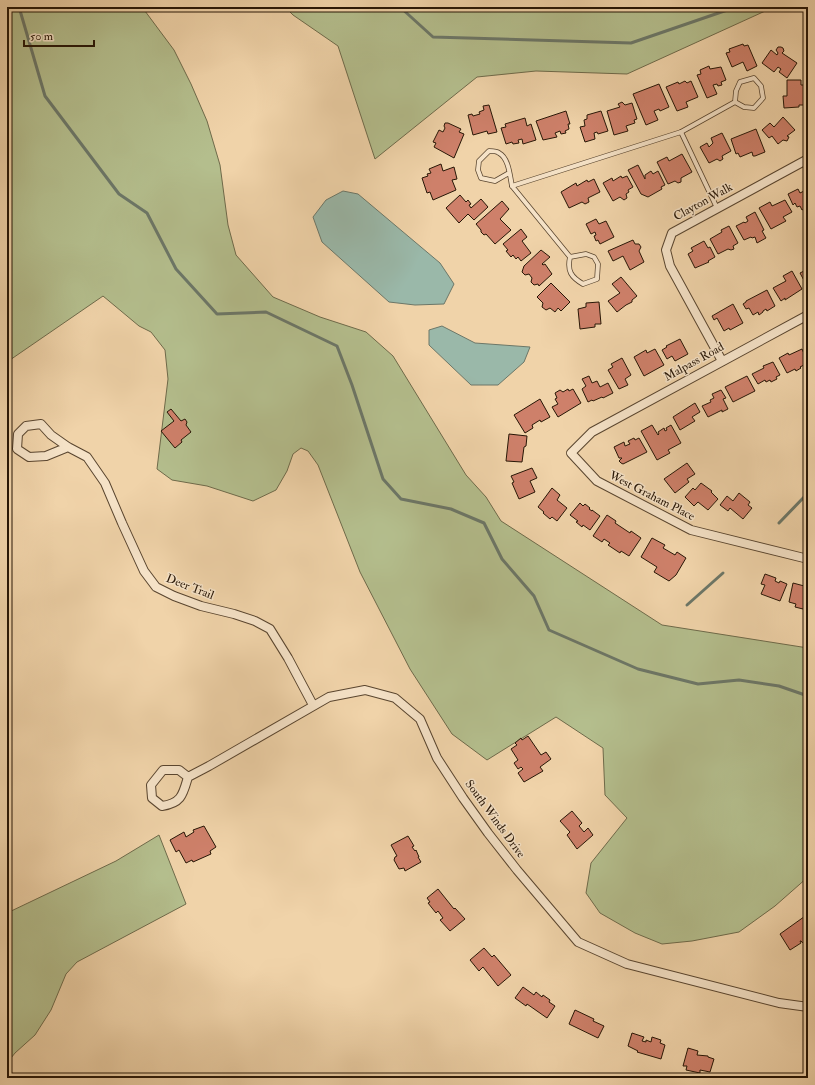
<svg xmlns="http://www.w3.org/2000/svg" width="815" height="1085" font-family="'IM FELL Double Pica',serif">
	<style>
		.green { fill: #b4be8d; stroke: #6e6a4a }
		.water { fill: #9ab8a9; stroke: #6c7768 }
		.lines { fill: none; stroke-linecap: round; stroke-linejoin: round }
		.stream { stroke: #6c7768; stroke-width: 3 }
		.building { fill: #ce806a; stroke: #271606 }
		.lane-casing { stroke: #59452f; stroke-width: 5.5 }
		.street-casing { stroke: #59452f; stroke-width: 10 }
		.lane { stroke: #f5e2c7; stroke-width: 4 }
		.street { stroke: #f5e2c7; stroke-width: 8 }
		.labels { text-anchor: middle; dominant-baseline: central; stroke-width: 3; stroke-linejoin: round; paint-order: stroke }
		.street-label { font-size: 12px; fill: #271606; stroke: #f5e2c7 }
	</style>
	<rect width="100%" height="100%" fill="#f0d3a9"/>
	<filter id="stains"><feTurbulence type="fractalNoise" baseFrequency=".005" numOctaves="4"/><feColorMatrix values="0 0 0 0 .2 0 0 0 0 .09 0 0 0 0 .02 0 0 0 .5 -.17"/></filter>
	<radialGradient id="worn" r=".72"><stop offset=".6" stop-color="#630" stop-opacity="0"/><stop offset="1" stop-color="#630" stop-opacity=".3"/></radialGradient>
	<g class="green">
		<polygon points="7,7 142,7 174,50 191,84 207,121 220,165 228,225 236,255 273,297 320,317 366,332 393,356 466,475 486,497 501,521 662,625 808,648 808,877 775,906 739,932 692,941 662,944 635,933 600,913 586,893 591,863 627,818 605,795 603,748 556,717 487,760 452,734 410,669 360,572 318,465 308,451 301,448 293,454 287,471 276,490 253,501 207,486 172,480 157,469 168,379 165,350 151,332 139,326 103,296 7,362"/>
		<polygon points="285,7 774,7 627,74 536,71 477,77 375,159 338,46 293,15"/>
		<polygon points="159,835 186,904 77,962 66,974 51,1010 35,1035 15,1053 7,1063 7,913 116,861"/>
	</g>
	<g class="water">
		<polygon points="343,191 358,194 440,263 454,284 444,304 415,305 389,302 322,242 313,217 326,200"/>
		<polygon points="442,326 475,343 530,347 524,362 498,385 471,385 429,345 429,330"/>
	</g>
	<g class="lines">
		<g class="stream">
			<polyline points="19,7 45,96 119,194 147,213 176,269 217,314 266,312 337,346 352,385 383,479 401,499 451,509 484,523 502,559 534,596 549,630 638,669 698,684 739,680 779,686 808,696"/>
			<polyline points="400,7 433,37 631,43 736,7"/>
			<polyline points="779,523 806,495 808,481"/>
			<polyline points="687,605 723,573"/>
		</g>
	</g>
	<g class="building">
		<polygon points="743,44 744,46 748,45 757,66 747,71 743,62 732,67 726,53 730,52 729,49"/>
		<polygon points="778,47 781,47 783,48 784,51 782,53 797,63 787,78 779,72 781,69 778,67 774,72 762,63 771,50 777,55 778,53 776,50"/>
		<polygon points="709,66 710,69 721,67 726,80 721,82 722,85 718,86 717,84 713,85 717,94 707,98 697,75 701,74 700,70"/>
		<polygon points="787,80 801,80 801,85 805,85 805,105 799,105 799,107 784,108 783,96 787,96"/>
		<polygon points="685,81 687,83 691,81 698,97 686,102 688,107 677,111 666,87 678,82 679,84"/>
		<polygon points="659,84 669,107 660,111 659,109 654,111 658,120 646,125 633,94"/>
		<polygon points="622,102 625,105 632,103 637,119 634,120 635,123 626,126 628,131 614,135 607,111 620,107 618,104"/>
		<polygon points="489,105 497,132 488,134 487,131 473,135 468,115 472,114 473,116 480,114 479,112 484,110 483,106"/>
		<polygon points="566,111 570,124 568,124 569,129 565,131 566,133 561,134 560,131 555,133 557,137 543,140 536,121"/>
		<polygon points="601,111 608,131 598,134 597,132 594,133 595,139 585,142 580,127 585,126 584,120 587,119 587,115"/>
		<polygon points="783,117 795,130 787,136 789,137 787,141 783,140 778,144 772,136 769,138 762,130 770,123 774,127"/>
		<polygon points="525,118 527,126 531,124 536,140 523,144 522,139 518,140 519,143 513,144 512,142 506,144 501,128 506,127 505,124"/>
		<polygon points="445,123 448,123 461,129 459,132 464,134 454,158 434,147 436,143 433,142 439,130 443,132 445,128 444,126"/>
		<polygon points="756,129 765,152 755,156 753,156 752,152 740,157 738,153 736,154 731,139"/>
		<polygon points="722,133 731,151 722,156 723,159 720,161 717,159 709,163 700,147 707,143 709,147 713,143 711,138"/>
		<polygon points="682,154 692,172 681,178 681,182 678,183 675,181 668,184 657,162 667,157 669,161"/>
		<polygon points="441,164 443,171 454,167 457,179 452,180 456,190 433,200 430,192 427,193 422,178 428,176 427,174 431,173 429,169"/>
		<polygon points="638,165 645,179 645,175 651,171 653,174 658,171 665,185 661,187 662,189 648,197 641,194 628,170"/>
		<polygon points="621,176 622,178 627,176 633,187 628,190 629,192 626,194 627,198 624,200 620,197 613,201 603,183 612,178 613,181"/>
		<polygon points="594,179 600,192 588,198 589,202 585,204 582,202 569,208 561,192 576,183 577,186 587,180 588,182"/>
		<polygon points="808,186 808,210 806,208 802,210 800,206 797,207 795,203 793,205 788,194 798,189 800,193 806,190 805,188"/>
		<polygon points="460,195 466,202 468,200 471,204 469,205 471,208 481,199 488,207 474,220 468,214 459,223 446,208"/>
		<polygon points="785,200 792,212 783,217 786,221 771,229 759,208 770,202 772,206"/>
		<polygon points="502,201 509,209 500,219 511,230 495,244 486,234 484,235 481,232 481,230 476,224"/>
		<polygon points="755,212 764,230 762,231 766,238 757,243 755,237 752,238 751,237 744,240 736,226 744,222 745,223 748,221 746,217"/>
		<polygon points="596,219 599,224 606,221 614,237 600,244 598,240 596,241 594,236 596,235 595,232 591,234 586,224"/>
		<polygon points="729,226 738,243 733,246 734,249 731,250 728,249 718,254 710,239 722,232 721,230"/>
		<polygon points="521,229 527,237 522,241 531,253 521,261 518,257 516,259 513,255 511,257 506,251 508,250 503,244"/>
		<polygon points="633,240 635,244 639,244 641,247 639,251 644,262 630,270 623,256 613,261 608,251"/>
		<polygon points="704,241 708,248 710,247 715,257 708,261 709,262 695,268 688,254 693,251 691,248"/>
		<polygon points="541,250 550,257 542,264 543,265 545,264 552,274 539,286 538,284 534,285 531,282 532,278 529,274 525,275 522,272 524,266"/>
		<polygon points="808,269 808,285 807,286 800,273"/>
		<polygon points="792,271 802,289 785,300 785,298 781,301 773,288 786,281 783,276"/>
		<polygon points="621,277 637,296 632,300 632,302 626,305 617,312 608,301 620,293 612,284"/>
		<polygon points="551,283 570,302 561,311 558,308 555,312 550,308 546,310 542,307 543,303 537,297"/>
		<polygon points="767,290 775,306 767,311 766,309 763,311 763,312 759,315 758,312 753,315 749,308 746,309 743,304 746,302 746,301"/>
		<polygon points="599,302 601,324 595,324 595,327 580,329 578,309 586,307 586,303"/>
		<polygon points="733,304 743,323 730,330 729,328 724,331 717,318 714,320 712,316"/>
		<polygon points="680,339 688,354 675,361 672,356 667,359 662,350 667,347 666,346"/>
		<polygon points="655,349 664,365 644,376 634,357 646,350 647,353"/>
		<polygon points="802,349 808,363 800,367 801,368 796,371 795,369 787,373 779,358 788,353 789,355"/>
		<polygon points="622,358 631,375 625,379 628,385 619,389 608,370 613,367 611,364"/>
		<polygon points="773,362 780,375 776,377 777,379 771,382 770,380 766,382 765,380 758,384 752,374 764,368 763,366"/>
		<polygon points="589,376 592,383 597,381 600,387 608,383 613,393 603,398 602,397 593,401 592,400 588,402 582,389 586,386 582,379"/>
		<polygon points="747,376 755,391 733,402 725,387"/>
		<polygon points="568,389 569,391 573,389 581,403 558,417 552,407 558,404 555,399 557,398 555,393 560,390 563,392"/>
		<polygon points="721,390 726,398 723,399 728,409 722,412 722,410 708,417 702,406 711,402 710,400 714,398 712,394"/>
		<polygon points="540,399 550,417 541,422 540,420 532,425 533,428 525,433 514,415"/>
		<polygon points="695,403 700,412 692,417 695,421 680,430 673,417"/>
		<polygon points="171,409 181,421 185,419 187,422 186,425 191,432 181,440 182,442 175,448 161,431 174,421 167,412"/>
		<polygon points="652,425 658,435 659,434 658,432 664,428 665,431 667,430 666,428 671,425 681,443 668,450 670,453 657,460 641,431"/>
		<polygon points="509,434 527,436 526,446 524,447 522,462 506,461"/>
		<polygon points="634,438 635,440 639,438 647,452 623,464 621,463 619,461 622,458 619,458 614,447 624,442 625,446 630,444 628,441"/>
		<polygon points="687,463 695,474 687,479 689,482 675,493 664,479"/>
		<polygon points="532,468 537,478 530,481 535,492 519,499 512,483 514,482 511,476"/>
		<polygon points="701,483 712,491 711,492 718,499 708,510 698,502 694,506 685,497 693,488 695,490"/>
		<polygon points="552,488 560,495 557,500 567,508 557,521 552,517 550,519 543,513 544,512 538,507"/>
		<polygon points="739,493 750,502 748,505 752,508 743,519 730,508 728,511 720,505 727,496 733,501"/>
		<polygon points="580,503 583,506 585,504 590,508 589,509 592,511 592,510 600,516 590,530 583,525 582,527 576,522 578,521 570,515"/>
		<polygon points="607,515 616,521 615,523 630,533 631,531 641,538 629,556 621,551 620,553 608,545 610,543 604,539 602,542 593,536"/>
		<polygon points="652,538 665,545 663,548 675,555 677,552 686,558 676,575 669,581 654,572 657,567 641,557"/>
		<polygon points="765,574 776,578 775,581 779,583 780,581 787,584 780,601 761,594 765,585 761,584"/>
		<polygon points="793,583 808,587 808,607 804,606 803,609 795,607 796,604 789,602"/>
		<polygon points="528,736 541,755 546,752 551,759 540,767 543,771 524,782 518,773 523,769 521,767 518,769 514,763 518,760 511,749 517,745 515,743 521,738 522,740"/>
		<polygon points="572,811 582,823 579,826 584,832 588,828 593,835 577,849 567,835 570,832 560,821"/>
		<polygon points="204,826 216,847 210,851 211,854 193,862 192,860 186,863 179,850 176,852 170,840 184,832 186,837 194,832 193,830"/>
		<polygon points="408,836 414,846 412,847 415,851 416,850 419,857 418,857 421,862 405,871 404,868 399,869 394,860 395,857 397,856 391,845"/>
		<polygon points="438,889 454,909 455,908 465,919 450,931 440,920 443,918 438,911 436,913 428,903 430,902 427,898"/>
		<polygon points="808,914 808,939 803,943 801,941 800,941 801,943 790,950 780,934"/>
		<polygon points="484,948 492,957 494,955 511,975 498,986 483,967 479,971 470,960"/>
		<polygon points="523,987 534,995 536,992 542,997 543,995 550,1000 549,1002 555,1006 547,1018 527,1004 526,1006 515,998"/>
		<polygon points="575,1010 594,1019 593,1021 604,1026 598,1038 569,1024"/>
		<polygon points="632,1033 644,1037 642,1041 646,1042 646,1040 651,1042 652,1037 661,1040 660,1043 665,1045 661,1059 637,1052 638,1051 628,1046"/>
		<polygon points="688,1048 698,1051 697,1055 708,1056 708,1057 714,1059 710,1072 700,1070 700,1073 686,1070 687,1066 683,1066"/>
	</g>
	<g class="lines">
		<g class="lane-casing">
			<g id="lane">
				<polyline points="681,132 735,102 736,91 740,82 754,78 761,86 763,98 754,108 744,107 735,102"/>
				<path d="M509 173 495 181 481 178 478 170 479 161 489 151C492 151 497 151 499 153 509 158 510 177 512 186"/>
				<path d="M570 257C567 271 571 277 583 284L597 279 598 264 594 257 586 254 570 257 512 186 681 132 717 208"/>
			</g>
		</g>
		<g class="street-casing">
			<g id="street">
				<polyline points="808,315 592,432 571,453 597,481 691,530 808,559"/>
				<polyline points="722,361 670,266 666,250 672,233 808,159"/>
				<polyline points="68,447 46,456 29,457 17,449 18,434 26,426 41,424 51,435 68,447 87,457 105,483 122,523 144,571 156,587 174,596 201,606 234,614 255,621 270,629 288,658 313,705"/>
				<path d="M188 777 179 770H163L151 785 152 798 162 806C182 803 183 794 188 777L209 766 329 697 365 690 395 698 420 719 437 758 463 798 488 833 517 870 578 942 627 964 779 1003 808 1007"/>
			</g>
		</g>
		<use href="#lane" class="lane"/>
		<use href="#street" class="street"/>
	</g>
	<g class="labels">
		<g class="street-label">
			<text transform="translate(703 202) rotate(-29)">Clayton Walk</text>
			<text transform="translate(694 362) rotate(-29)">Malpass Road</text>
			<text transform="translate(652 496) rotate(27)">West Graham Place</text>
			<text transform="translate(190 587) rotate(21)">Deer Trail</text>
			<text transform="translate(495 819) rotate(54)">South Winds Drive</text>
		</g>
	</g>
	<rect width="815" height="1085" fill="none" stroke="#f0d3a9" stroke-width="24"/>
	<rect x="8" y="8" width="799" height="1069" fill="none" stroke="#271606" stroke-width="2"/>
	<rect x="12" y="12" width="791" height="1061" fill="none" stroke="#271606"/>
	<path d="M24 40v6h70v-6" fill="none" stroke="#271606" stroke-width="2"/>
	<text x="30" y="40" font-size="12" fill="#271606" stroke="#f5e2c7" stroke-width="3" paint-order="stroke">50 m</text>
	<rect width="100%" height="100%" filter="url(#stains)"/>
	<rect width="100%" height="100%" fill="url(#worn)"/>
</svg>
